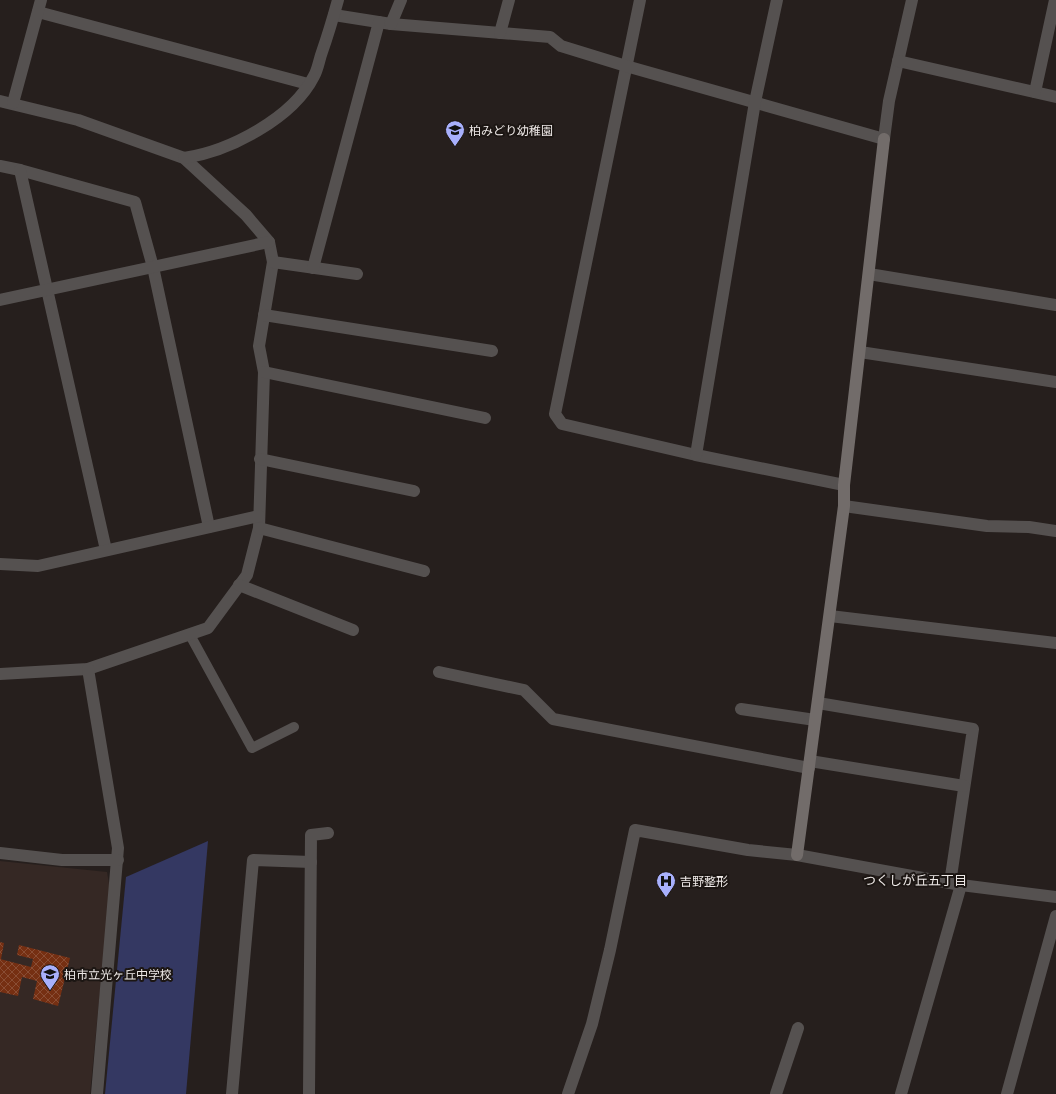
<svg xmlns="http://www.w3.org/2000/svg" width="1056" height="1094" font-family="Lora,'Noto Sans JP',serif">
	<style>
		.built { fill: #352824 }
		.green { fill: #343862 }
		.building { fill: url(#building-cross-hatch) }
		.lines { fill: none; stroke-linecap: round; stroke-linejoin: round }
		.lane { stroke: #555150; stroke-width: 10 }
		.street { stroke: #555150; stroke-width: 12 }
		.secondary { stroke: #726c6a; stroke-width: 12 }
		.labels { text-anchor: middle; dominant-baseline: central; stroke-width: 4; stroke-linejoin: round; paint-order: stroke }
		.poi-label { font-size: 12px; fill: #eee9e7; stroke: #1c1613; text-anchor: start }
		.neighbourhood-label { font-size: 13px; fill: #eee9e7; stroke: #1c1613 }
	</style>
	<defs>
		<pattern id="building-cross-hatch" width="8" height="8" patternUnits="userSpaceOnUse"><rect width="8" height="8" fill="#752f12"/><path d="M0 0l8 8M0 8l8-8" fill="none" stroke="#894d34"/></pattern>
	</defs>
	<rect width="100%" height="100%" fill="#261f1d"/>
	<polygon class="built" points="0,861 107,872 110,889 90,1094 0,1094"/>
	<polygon class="green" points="208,841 186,1094 105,1094 126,877"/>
	<g class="building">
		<polygon points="0,942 4,943 1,959 0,959"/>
		<polygon points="19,945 70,958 58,1006 33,999 37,981 22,977 18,996 0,992 0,959 31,967 33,959 17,955"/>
	</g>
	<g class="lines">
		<polyline class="lane" points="190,635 252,748 294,727"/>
		<g class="street">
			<polyline points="640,0 555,414 562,424 696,455 844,485"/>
			<polyline points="38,12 308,84"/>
			<polyline points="334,15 391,24 550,37 561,46 626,66 884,139 889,101 912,0"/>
			<polyline points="391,24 401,0"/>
			<polyline points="500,33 509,0"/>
			<polyline points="898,61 1056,97"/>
			<polyline points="1035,92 1055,0"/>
			<polyline points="0,101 78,120 184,158 246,215 269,242 273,262 259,346 264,372 259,528 247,575 208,628 88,669 0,674"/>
			<polyline points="13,103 41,0"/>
			<path d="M184 158C230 151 293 118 314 76 318 69 319 60 322 52 328 35 333 18 338 0"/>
			<polyline points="0,166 20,170 135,202 153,267 209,527"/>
			<polyline points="20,170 106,550"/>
			<polyline points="273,262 357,274"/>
			<polyline points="313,268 379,22"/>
			<polyline points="869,274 1056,305"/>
			<polyline points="0,300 269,242"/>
			<polyline points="264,315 492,351"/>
			<polyline points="860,352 1056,382"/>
			<polyline points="264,372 485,418"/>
			<polyline points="696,455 755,102 777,0"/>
			<polyline points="260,459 414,491"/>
			<polyline points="844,506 987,526 1029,527 1056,531"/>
			<polyline points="259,528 424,571"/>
			<polyline points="0,564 38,566 259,516"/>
			<polyline points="239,585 353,630"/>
			<polyline points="830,616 1056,643"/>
			<polyline points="88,669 118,848 97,1094"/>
			<polyline points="439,672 524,690 553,719 809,768"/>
			<polyline points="818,703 973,729 950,883"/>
			<polyline points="741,709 815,720"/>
			<polyline points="810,761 964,786"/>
			<polyline points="0,853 62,860 118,860"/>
			<polyline points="232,1094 253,860 311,862"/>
			<polyline points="309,1094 311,835 328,833"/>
			<polyline points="568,1094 592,1024 610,950 635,830 748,850 797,855 961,885 1056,897"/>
			<polyline points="776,1094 798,1028"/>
			<polyline points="901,1094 961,885"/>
			<polyline points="1007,1094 1056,916"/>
		</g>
		<polyline class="secondary" points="797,855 844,506 844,485 884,139"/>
	</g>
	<defs>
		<g id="school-pin" transform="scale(1)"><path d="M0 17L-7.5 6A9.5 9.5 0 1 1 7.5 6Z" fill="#a8b0fc" stroke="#1c1613"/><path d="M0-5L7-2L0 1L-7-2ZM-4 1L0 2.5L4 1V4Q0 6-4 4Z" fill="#111"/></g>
		<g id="hospital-pin" transform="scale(1)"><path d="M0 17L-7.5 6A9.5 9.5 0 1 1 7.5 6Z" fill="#a8b0fc" stroke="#1c1613"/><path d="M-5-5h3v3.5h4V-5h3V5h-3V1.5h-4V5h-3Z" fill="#111"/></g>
	</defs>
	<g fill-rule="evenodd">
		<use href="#school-pin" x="455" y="130"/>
		<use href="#hospital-pin" x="666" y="881"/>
		<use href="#school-pin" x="50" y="974"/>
	</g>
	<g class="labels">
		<g class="poi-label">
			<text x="469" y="130">柏みどり幼稚園</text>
			<text x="680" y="881">吉野整形</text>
			<text x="64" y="974">柏市立光ヶ丘中学校</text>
		</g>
		<g class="neighbourhood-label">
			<text x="915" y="880">つくしが丘五丁目</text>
		</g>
	</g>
</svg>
